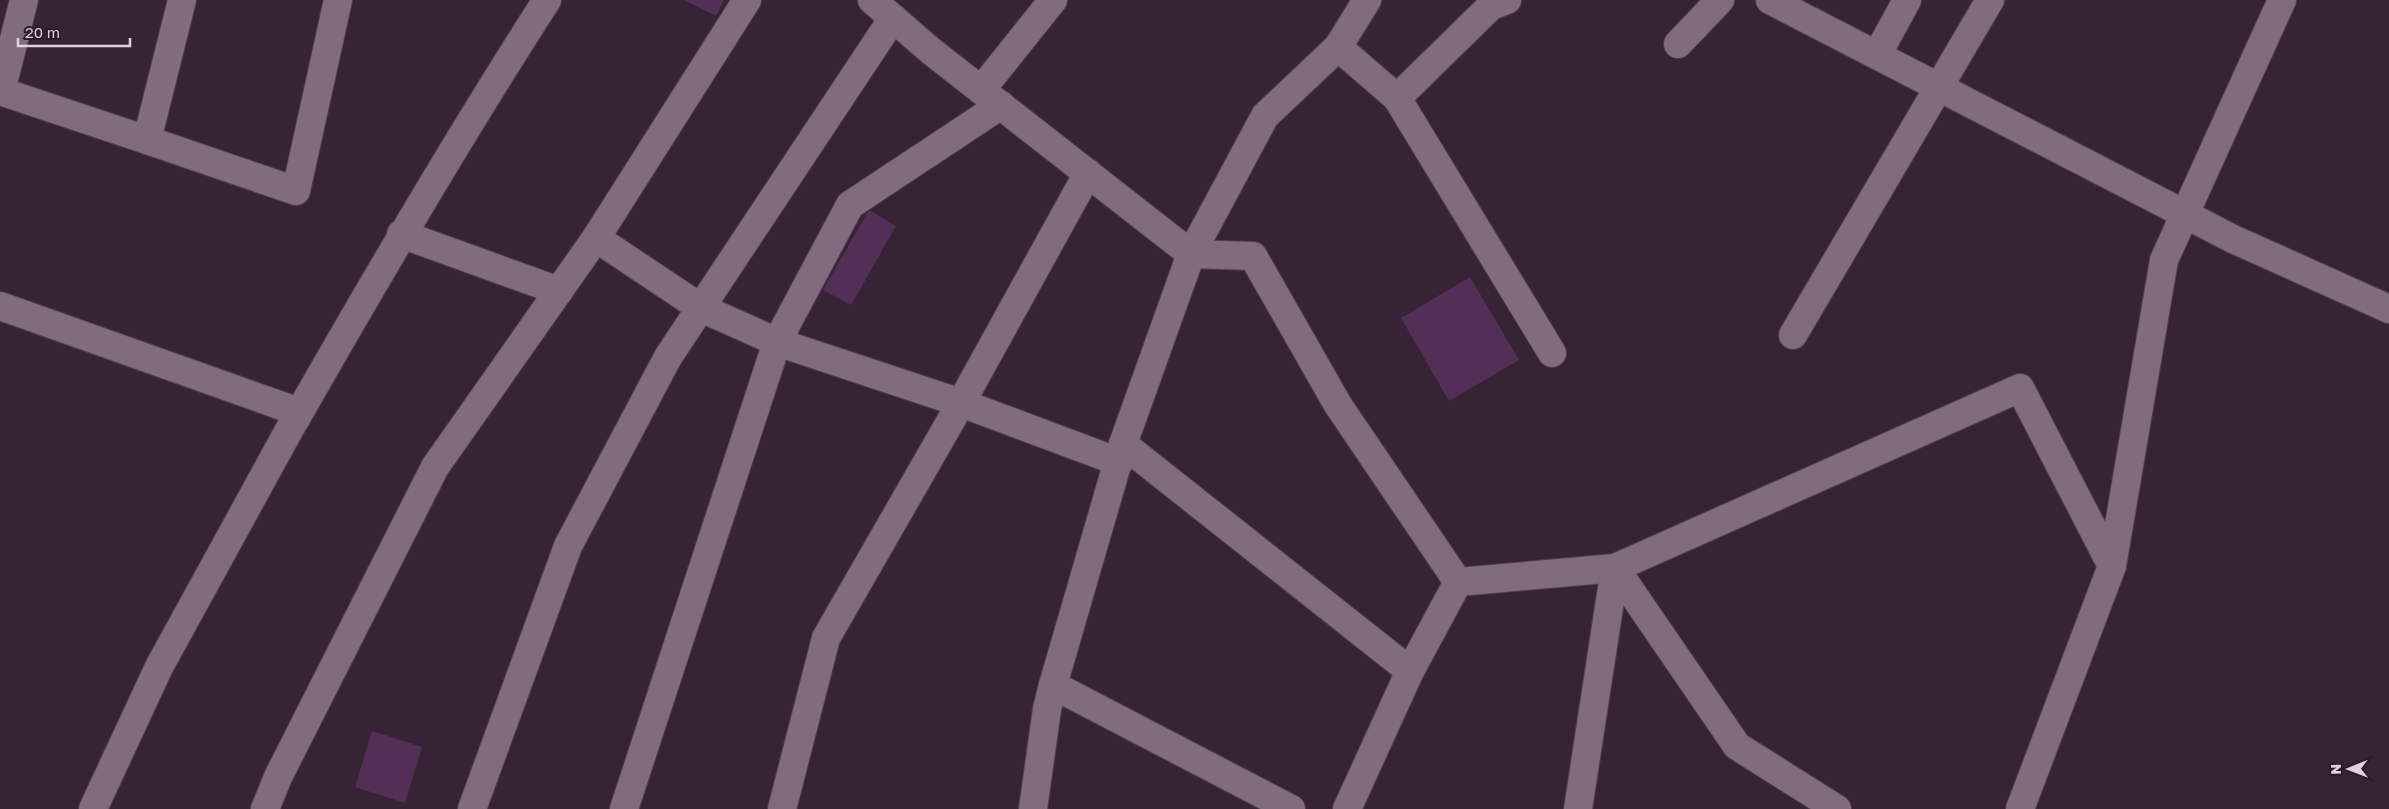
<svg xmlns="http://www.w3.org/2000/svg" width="2389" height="809" font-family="'Golos Text',sans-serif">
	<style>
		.building { fill: #532f57 }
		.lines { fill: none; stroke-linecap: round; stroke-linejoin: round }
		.minor-casing { stroke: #4f404e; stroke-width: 30 }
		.minor { stroke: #806b7f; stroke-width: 28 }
	</style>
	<rect width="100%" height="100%" fill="#362434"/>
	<g class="building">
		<polygon points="684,0 724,0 716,16"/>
		<polygon points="869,210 896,226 851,305 823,290"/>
		<polygon points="1470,277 1519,360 1449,401 1401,318"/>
		<polygon points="372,731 422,747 405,803 355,787"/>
	</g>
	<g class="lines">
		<g class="minor-casing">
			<g id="minor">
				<polyline points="872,0 931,51 1191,254 1253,256 1338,405 1458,582 1410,671 1347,809"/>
				<polyline points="1770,0 2233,239 2389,309"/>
				<polyline points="1678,44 1720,0"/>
				<polyline points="1338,47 1397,98 1552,353"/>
				<polyline points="1877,55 1907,0"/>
				<polyline points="981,90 1053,0"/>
				<polyline points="0,91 147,140 182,0"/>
				<polyline points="1,91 24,0"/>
				<polyline points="1397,98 1491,6 1507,0"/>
				<polyline points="147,140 296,191 338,0"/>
				<polyline points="401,234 559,291"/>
				<polyline points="596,238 701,308 777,342 961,403 1119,462"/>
				<polyline points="0,306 299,412 159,667 93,809"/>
				<polyline points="1793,335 1990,0"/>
				<path d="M295 420C376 278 458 138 547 0"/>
				<polyline points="1123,444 1410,671"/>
				<polyline points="1458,582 1615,568 1737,746 1837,809"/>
				<polyline points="1053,685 1291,809"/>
				<polyline points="265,809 278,777 435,467 596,238 747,0"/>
				<polyline points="472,809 568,546 668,357 893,18"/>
				<polyline points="624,809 777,342 850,205 1001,105"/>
				<polyline points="782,809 826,638 961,403 1088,173"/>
				<polyline points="1033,809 1047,709 1053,685 1123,444 1191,254 1265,116 1338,47 1367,0"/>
				<polyline points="1578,809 1615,568 2020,388 2112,566"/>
				<polyline points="2020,809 2112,566 2164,260 2282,0"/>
			</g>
		</g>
		<use href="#minor" class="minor"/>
	</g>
	<g transform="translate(2349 769) rotate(269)" stroke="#2b1a2a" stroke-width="4" paint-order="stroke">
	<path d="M0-4L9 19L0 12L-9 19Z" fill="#ded2dd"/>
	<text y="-8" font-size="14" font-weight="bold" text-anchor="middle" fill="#ded2dd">N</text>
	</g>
	<path d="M18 38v8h112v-8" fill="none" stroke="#ded2dd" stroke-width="2.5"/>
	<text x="25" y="38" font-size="15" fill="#ded2dd" stroke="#2b1a2a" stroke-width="4" paint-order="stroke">20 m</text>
</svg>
